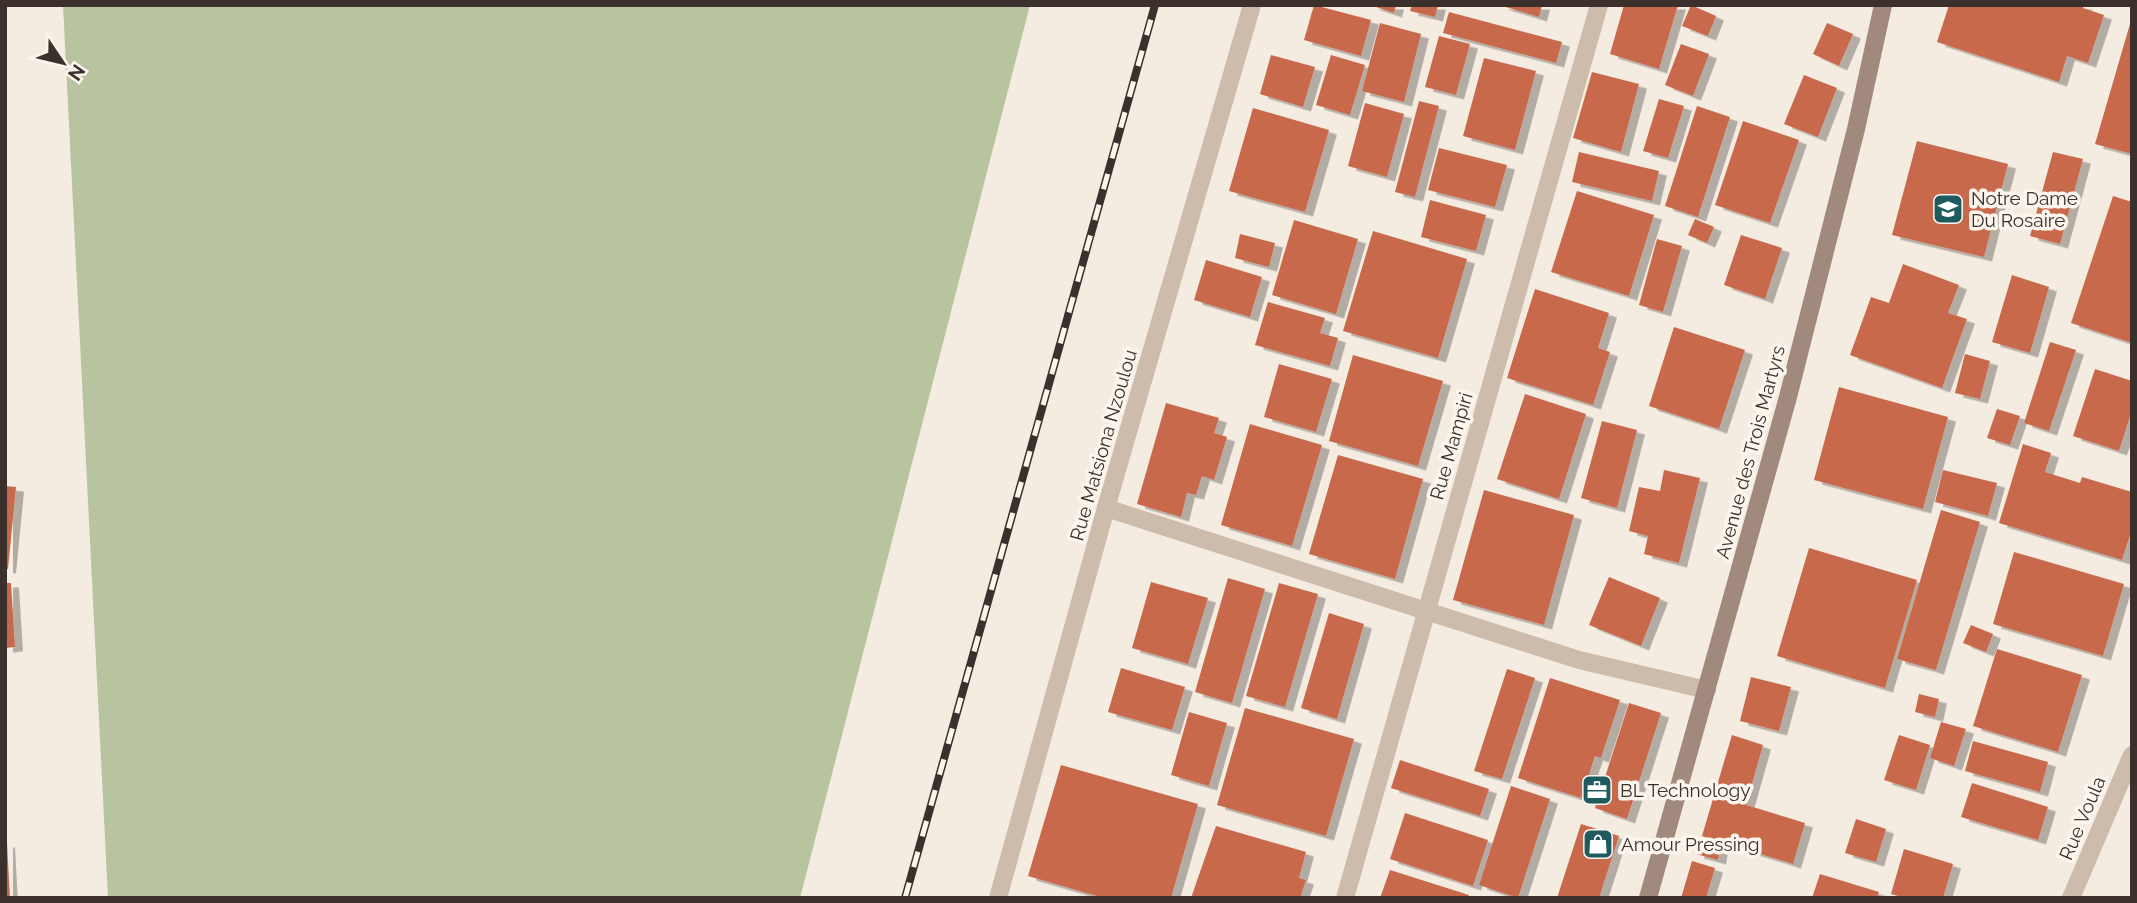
<svg xmlns="http://www.w3.org/2000/svg" width="2137" height="903" font-family="Raleway,sans-serif">
	<style>
		.green { fill: #b8c4a0 }
		.building { fill: #c8694b; filter: url(#shadow) }
		.lines { fill: none; stroke-linecap: round; stroke-linejoin: round }
		.street { stroke: #cdbbac; stroke-width: 18 }
		.secondary { stroke: #a18a7d; stroke-width: 18 }
		.rail-casing { stroke: #3b302b; stroke-width: 8 }
		.rail { stroke: #fbf5ee; stroke-width: 5; stroke-dasharray: 16; stroke-linecap: butt }
		.labels { text-anchor: middle; dominant-baseline: central; stroke-width: 7; stroke-linejoin: round; paint-order: stroke }
		.poi-label { font-size: 19px; fill: #3b302b; stroke: #fbf5ee; text-anchor: start }
		.street-label { font-size: 19px; fill: #3b302b; stroke: #fbf5ee }
	</style>
	<defs>
		<filter id="shadow"><feDropShadow dx="8" dy="4.5" stdDeviation="0" flood-color="#0004"/></filter>
	</defs>
	<rect width="100%" height="100%" fill="#f4ebe1"/>
	<polygon class="green" points="63,5 1030,5 800,898 108,898"/>
	<g class="building">
		<polygon points="1314,5 1371,20 1361,56 1304,40"/>
		<polygon points="1370,5 1396,5 1394,13"/>
		<polygon points="1412,5 1438,5 1435,17 1410,11"/>
		<polygon points="1499,5 1542,5 1539,17"/>
		<polygon points="1624,5 1678,5 1659,69 1610,54"/>
		<polygon points="1691,5 1716,16 1708,36 1682,26"/>
		<polygon points="1949,5 2084,5 2083,8 2104,15 2088,63 2067,56 2059,82 1937,42"/>
		<polygon points="1449,12 1562,42 1556,63 1443,33"/>
		<polygon points="2132,17 2132,154 2095,144"/>
		<polygon points="1380,23 1421,34 1404,102 1362,91"/>
		<polygon points="1827,23 1853,34 1839,66 1813,54"/>
		<polygon points="1439,36 1470,44 1456,95 1425,87"/>
		<polygon points="1681,44 1709,54 1693,96 1665,85"/>
		<polygon points="1271,55 1315,67 1303,107 1260,94"/>
		<polygon points="1331,55 1365,65 1350,115 1316,105"/>
		<polygon points="1484,58 1536,71 1515,150 1463,136"/>
		<polygon points="1592,72 1639,84 1621,152 1573,138"/>
		<polygon points="1804,75 1837,88 1818,137 1784,124"/>
		<polygon points="1659,99 1684,106 1668,158 1643,151"/>
		<polygon points="1419,101 1439,106 1415,197 1395,192"/>
		<polygon points="1365,103 1404,114 1387,177 1348,166"/>
		<polygon points="1697,106 1730,117 1698,217 1665,206"/>
		<polygon points="1253,108 1329,130 1305,212 1229,191"/>
		<polygon points="1743,121 1799,140 1770,223 1715,205"/>
		<polygon points="1917,141 2008,164 1984,257 1892,235"/>
		<polygon points="1439,148 1507,165 1495,207 1428,190"/>
		<polygon points="1579,152 1659,171 1652,201 1572,182"/>
		<polygon points="2053,152 2083,159 2060,244 2030,236"/>
		<polygon points="1577,191 1654,215 1629,296 1551,272"/>
		<polygon points="2113,196 2132,202 2132,343 2071,323"/>
		<polygon points="1430,200 1486,215 1476,251 1421,237"/>
		<polygon points="1695,219 1714,227 1707,243 1688,235"/>
		<polygon points="1294,220 1358,239 1336,314 1272,295"/>
		<polygon points="1373,231 1467,259 1438,358 1343,331"/>
		<polygon points="1240,234 1275,243 1269,267 1235,258"/>
		<polygon points="1741,235 1782,248 1765,299 1724,285"/>
		<polygon points="1657,239 1682,246 1663,312 1639,305"/>
		<polygon points="1206,260 1262,277 1250,317 1194,300"/>
		<polygon points="1903,264 1959,285 1948,313 1967,319 1942,388 1850,355 1871,297 1889,303"/>
		<polygon points="2012,275 2049,287 2030,353 1992,342"/>
		<polygon points="1535,289 1609,313 1598,348 1610,352 1593,405 1507,378"/>
		<polygon points="1268,302 1325,318 1320,333 1338,338 1330,366 1255,345"/>
		<polygon points="1674,327 1745,350 1719,429 1649,406"/>
		<polygon points="2050,342 2076,350 2049,431 2024,423"/>
		<polygon points="1965,354 1990,361 1980,399 1955,393"/>
		<polygon points="1353,355 1443,381 1418,466 1329,441"/>
		<polygon points="1279,364 1332,379 1316,432 1264,417"/>
		<polygon points="2095,369 2132,381 2132,410 2119,451 2073,436"/>
		<polygon points="1839,387 1948,417 1923,509 1814,480"/>
		<polygon points="1525,394 1586,414 1559,499 1497,479"/>
		<polygon points="1166,403 1219,418 1214,433 1227,437 1214,480 1202,476 1196,495 1187,493 1181,517 1137,504"/>
		<polygon points="1997,409 2020,416 2010,445 1987,438"/>
		<polygon points="1602,421 1637,430 1617,508 1581,498"/>
		<polygon points="1250,424 1322,445 1292,546 1221,525"/>
		<polygon points="2023,444 2051,453 2045,472 2080,483 2082,477 2132,492 2132,529 2122,560 1999,523"/>
		<polygon points="1338,455 1423,479 1395,579 1309,554"/>
		<polygon points="1664,470 1700,478 1679,563 1644,554 1648,536 1629,531 1639,487 1660,491"/>
		<polygon points="1943,470 1997,483 1988,516 1935,502"/>
		<polygon points="5,486 16,487 8,569 5,569"/>
		<polygon points="1484,490 1574,515 1544,625 1453,600"/>
		<polygon points="1941,510 1980,522 1936,670 1897,659"/>
		<polygon points="1809,548 1917,580 1885,688 1777,656"/>
		<polygon points="2014,552 2124,584 2103,656 1993,624"/>
		<polygon points="1609,577 1660,598 1641,646 1589,625"/>
		<polygon points="1228,578 1265,589 1232,703 1195,692"/>
		<polygon points="1151,582 1208,598 1188,664 1132,648"/>
		<polygon points="5,583 11,583 15,647 5,648"/>
		<polygon points="1279,583 1318,594 1285,707 1246,696"/>
		<polygon points="1329,613 1364,624 1337,719 1301,708"/>
		<polygon points="1971,625 1993,634 1986,652 1963,643"/>
		<polygon points="1997,649 2082,675 2058,752 1973,726"/>
		<polygon points="1121,668 1185,687 1172,730 1108,712"/>
		<polygon points="1507,669 1535,678 1502,779 1474,771"/>
		<polygon points="1751,677 1791,687 1779,731 1740,721"/>
		<polygon points="1550,678 1620,700 1601,758 1595,756 1581,798 1518,778"/>
		<polygon points="1919,694 1939,699 1935,717 1915,712"/>
		<polygon points="1629,703 1661,713 1627,819 1595,808"/>
		<polygon points="1245,708 1354,739 1326,836 1217,805"/>
		<polygon points="1189,712 1227,723 1209,786 1171,775"/>
		<polygon points="1941,722 1966,729 1954,766 1930,758"/>
		<polygon points="1732,735 1763,745 1746,805 1805,823 1793,864 1702,836"/>
		<polygon points="1899,735 1930,745 1916,790 1884,780"/>
		<polygon points="1973,741 2048,762 2040,792 1965,771"/>
		<polygon points="1400,760 1489,789 1480,816 1391,788"/>
		<polygon points="1061,765 1198,804 1171,898 1104,898 1028,876"/>
		<polygon points="1972,783 2048,807 2038,840 1961,817"/>
		<polygon points="1511,786 1550,799 1518,898 1479,885"/>
		<polygon points="1405,813 1488,840 1473,886 1390,859"/>
		<polygon points="1856,819 1886,829 1876,862 1845,853"/>
		<polygon points="1581,824 1619,836 1599,898 1557,898"/>
		<polygon points="1216,826 1306,852 1299,878 1306,880 1300,898 1191,898"/>
		<polygon points="5,843 7,843 10,898 5,898"/>
		<polygon points="1698,843 1720,849 1718,860 1696,854"/>
		<polygon points="1904,849 1953,864 1943,898 1905,898 1891,894"/>
		<polygon points="1692,861 1715,868 1706,898 1681,898"/>
		<polygon points="1390,870 1469,895 1468,898 1380,898"/>
		<polygon points="1820,874 1879,892 1877,898 1812,898"/>
	</g>
	<g class="lines">
		<g class="street">
			<polyline points="1106,508 1579,660 1707,690"/>
			<polyline points="998,898 1106,508 1252,5"/>
			<polyline points="1345,898 1599,5"/>
			<polyline points="2071,898 2132,755"/>
		</g>
		<polyline class="secondary" points="1648,898 1788,397 1856,129 1883,5"/>
		<g class="rail-casing">
			<polyline id="rail" points="905,898 1155,5"/>
		</g>
		<use href="#rail" class="rail"/>
	</g>
	<defs>
		<g id="school-square" transform="scale(1.575)"><rect x="-9" y="-9" width="18" height="18" rx="4" fill="#1f5a5e" stroke="#fbf5ee"/><path d="M0-5L7-2L0 1L-7-2ZM-4 1L0 2.5L4 1V4Q0 6-4 4Z" fill="#fff"/></g>
		<g id="office-square" transform="scale(1.575)"><rect x="-9" y="-9" width="18" height="18" rx="4" fill="#1f5a5e" stroke="#fbf5ee"/><path d="M-6-3h4V-5.5h4V-3h4V5H-6ZM-1-4.5V-3h2v-1.5ZM-6 0V1H6V0Z" fill="#fff"/></g>
		<g id="shop-square" transform="scale(1.575)"><rect x="-9" y="-9" width="18" height="18" rx="4" fill="#1f5a5e" stroke="#fbf5ee"/><path d="M-5-2.5h2.3a2.7 3.5 0 0 1 5.4 0H5L5.5 6h-11ZM-1.5-2.5h3a1.5 2.3 0 0 0-3 0Z" fill="#fff"/></g>
	</defs>
	<g fill-rule="evenodd">
		<use href="#school-square" x="1948" y="209"/>
		<use href="#office-square" x="1597" y="790"/>
		<use href="#shop-square" x="1598" y="844"/>
	</g>
	<g class="labels">
		<g class="poi-label">
			<text x="1971" y="198">Notre Dame<tspan x="1971" dy="22">Du Rosaire</tspan></text>
			<text x="1620" y="790">BL Technology</text>
			<text x="1621" y="844">Amour Pressing</text>
		</g>
		<g class="street-label">
			<text transform="translate(1103 445) rotate(-74)">Rue Matsiona Nzoulou</text>
			<text transform="translate(1451 446) rotate(-74)">Rue Mampiri</text>
			<text transform="translate(1750 452) rotate(-75)">Avenue des Trois Martyrs</text>
			<text transform="translate(2082 818) rotate(-67)">Rue Voula</text>
		</g>
	</g>
	<rect width="2137" height="903" fill="none" stroke="#3b302b" stroke-width="14"/>
	<g transform="translate(63 63) rotate(125)" stroke="#fbf5ee" stroke-width="5" paint-order="stroke">
	<path d="M0-5L12 26L0 18L-12 26Z" fill="#3b302b"/>
	<text y="-10" font-size="19" font-weight="bold" text-anchor="middle" fill="#3b302b">N</text>
	</g>
</svg>
